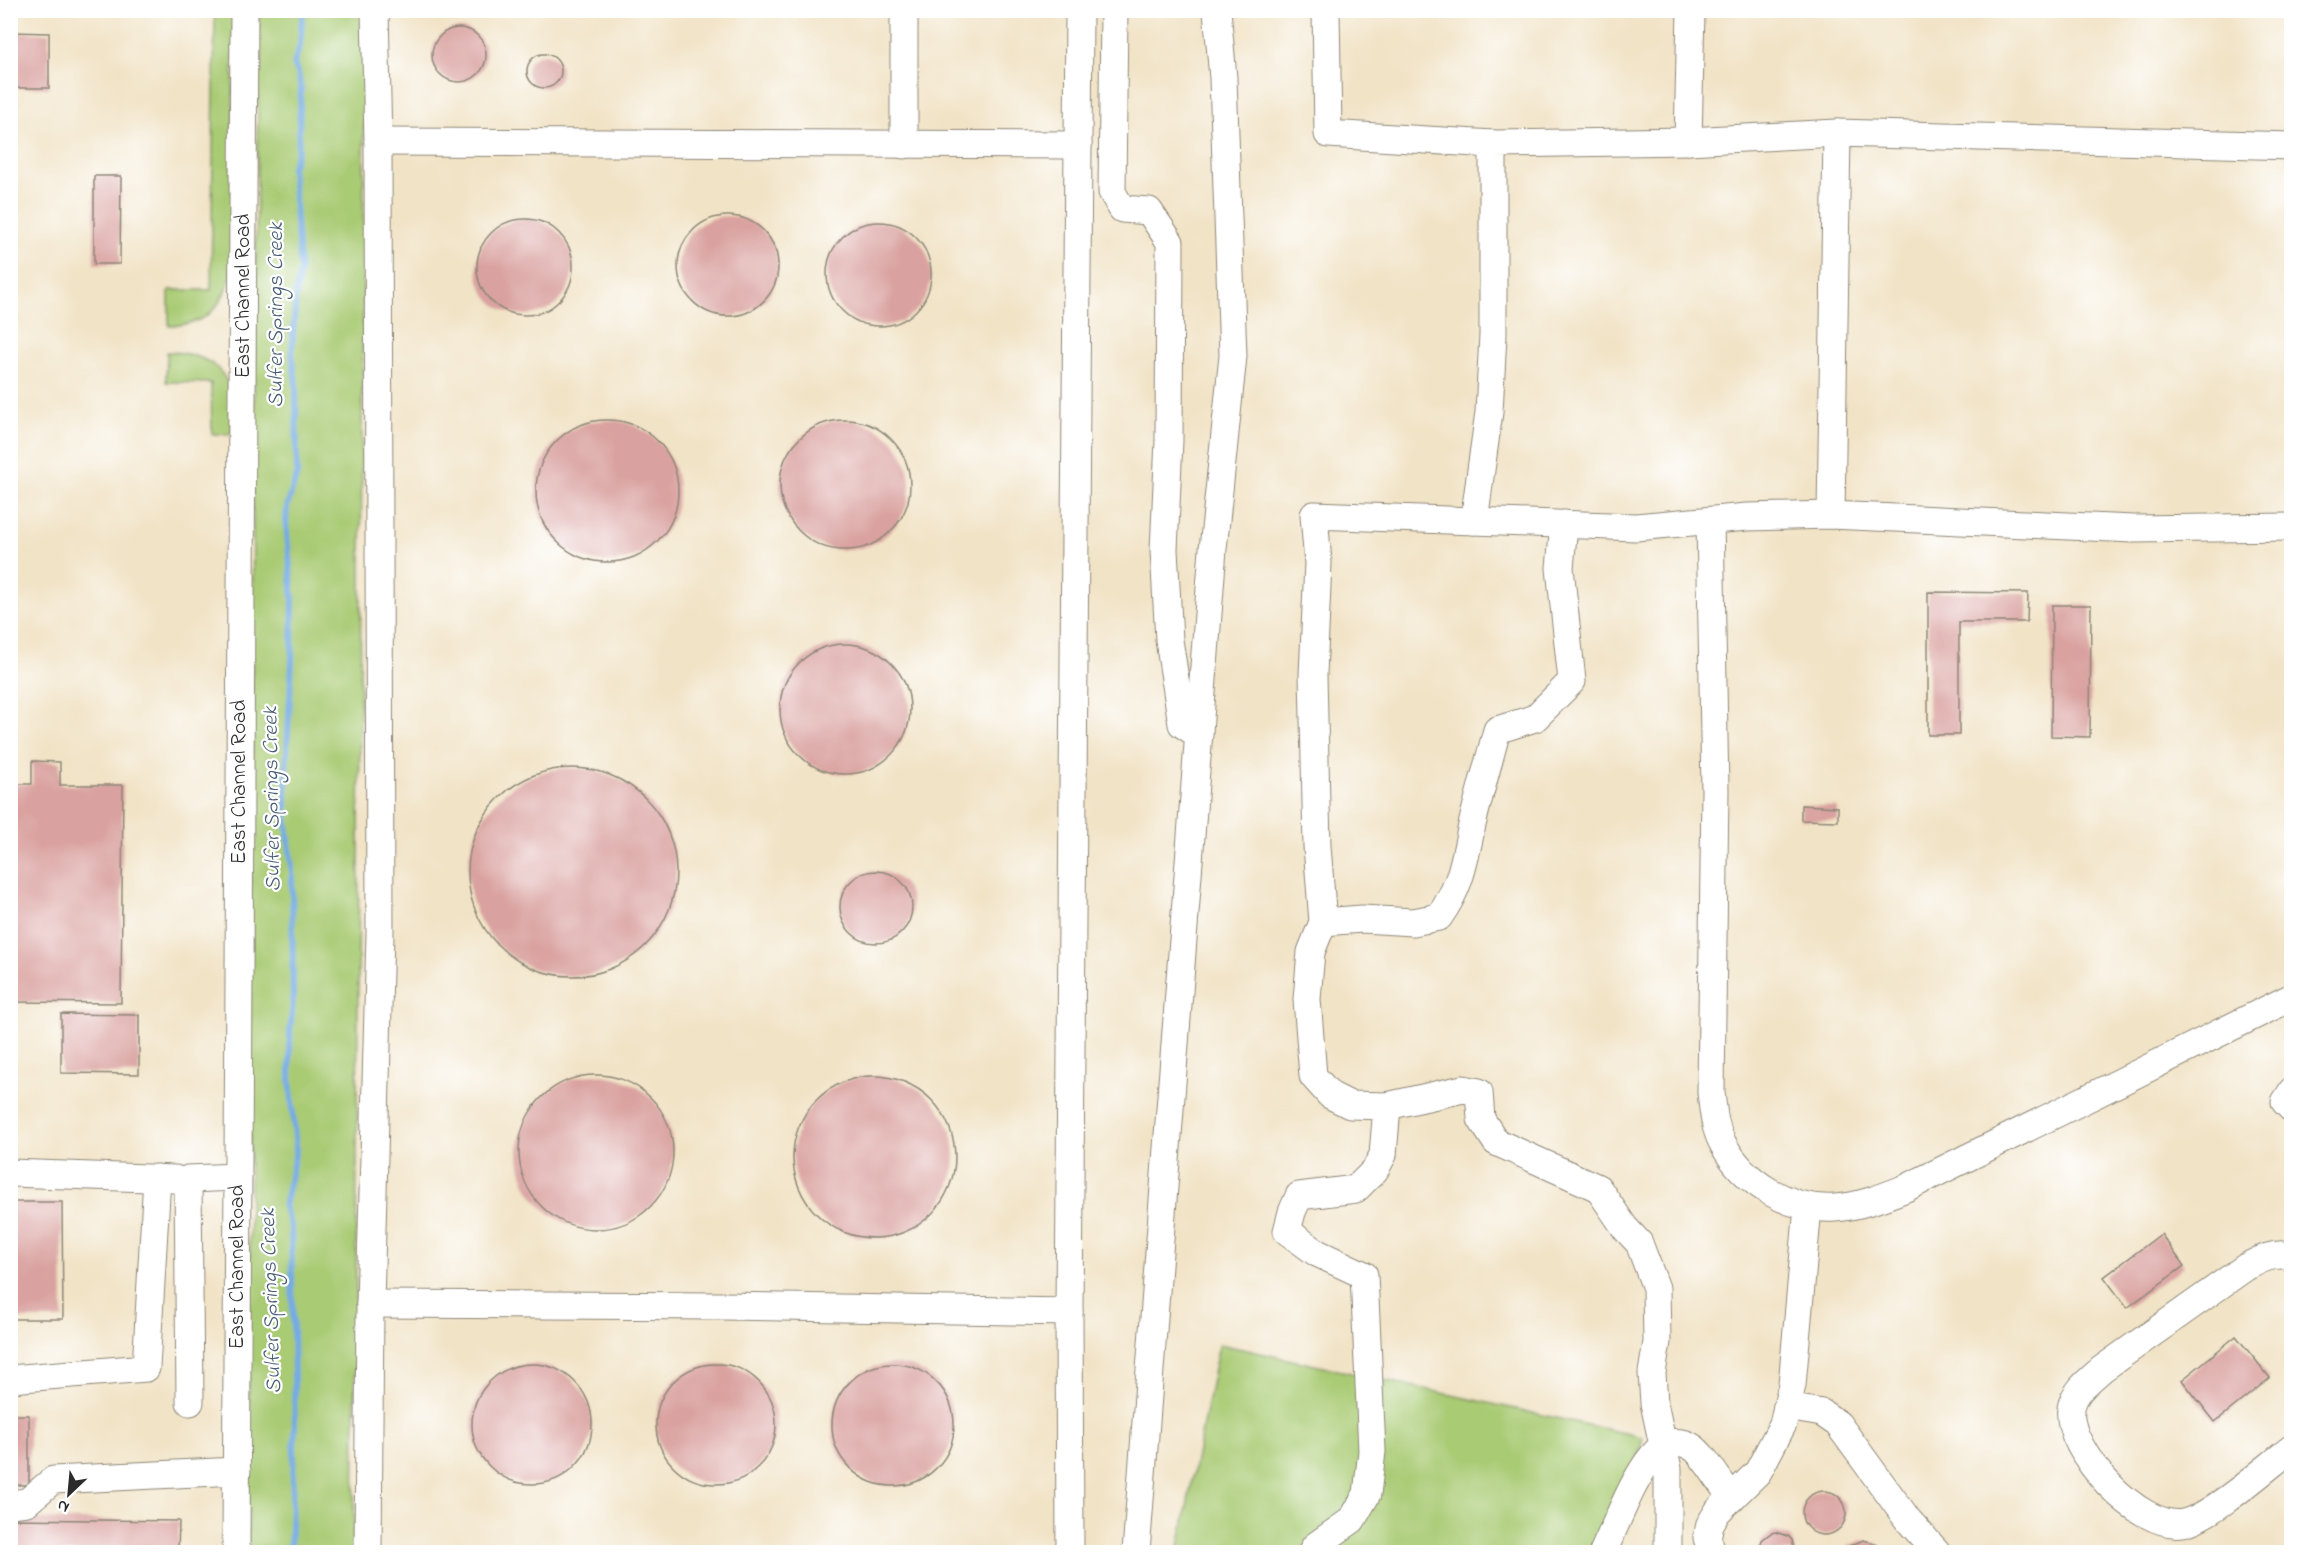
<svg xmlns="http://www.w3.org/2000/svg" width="2302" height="1563" font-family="'Indie Flower',sans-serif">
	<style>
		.green { fill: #a9cb73; stroke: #6a7b4f; stroke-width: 1.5 }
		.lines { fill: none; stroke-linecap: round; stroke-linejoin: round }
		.stream { stroke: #74abe3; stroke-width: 6 }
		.building { fill: #d9a19f }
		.minor-casing { stroke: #8e8778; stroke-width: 29 }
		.minor { stroke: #fff; stroke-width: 27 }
		.labels { text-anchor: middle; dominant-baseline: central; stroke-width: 4.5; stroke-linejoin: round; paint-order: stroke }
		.street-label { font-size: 21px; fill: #2b2b2b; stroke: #fff }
		.water-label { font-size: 22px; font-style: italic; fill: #485e75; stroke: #fff }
	</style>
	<rect width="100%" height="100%" fill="#fff"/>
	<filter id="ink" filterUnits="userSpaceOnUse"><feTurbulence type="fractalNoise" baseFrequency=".0167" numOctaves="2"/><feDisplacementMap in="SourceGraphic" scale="12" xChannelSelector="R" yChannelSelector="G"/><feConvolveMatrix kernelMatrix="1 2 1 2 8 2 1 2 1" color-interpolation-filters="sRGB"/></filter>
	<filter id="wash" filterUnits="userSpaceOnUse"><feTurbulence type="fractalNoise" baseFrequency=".008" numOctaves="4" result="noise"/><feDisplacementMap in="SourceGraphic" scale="24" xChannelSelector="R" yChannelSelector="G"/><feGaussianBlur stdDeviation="1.35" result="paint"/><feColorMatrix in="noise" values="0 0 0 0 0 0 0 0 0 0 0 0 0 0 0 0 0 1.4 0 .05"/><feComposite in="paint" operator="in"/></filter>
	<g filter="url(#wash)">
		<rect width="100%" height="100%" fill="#f1e3c6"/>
		<g class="green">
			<path d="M215 11H234L231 276C219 312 206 324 169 326V290H211Z"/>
			<polygon points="259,11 365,11 354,1552 248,1552 253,499"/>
			<path d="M167 352C197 352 226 363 231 396 233 408 232 422 232 434H212L211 383 166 382Z"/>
			<polygon points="1219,1344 1643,1437 1616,1552 1178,1552"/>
		</g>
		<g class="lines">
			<polyline class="stream" points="290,1552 295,1428 291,1227 284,1207 296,1150 290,1078 290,1032 293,1003 292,868 286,816 286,768 292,662 293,599 286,523 287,507 297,474 296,385 292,352 296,292 300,270 292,168 298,150 301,89 298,72 294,64 300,45 303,10"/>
		</g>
		<g id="blocks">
			<g class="building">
				<circle cx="459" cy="55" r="27"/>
				<polygon points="10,32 49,33 49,88 10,88"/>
				<circle cx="544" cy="71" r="17"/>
				<polygon points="94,176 121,176 120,264 94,264"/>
				<circle cx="728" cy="266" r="50"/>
				<circle cx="525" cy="267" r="48"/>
				<circle cx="879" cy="274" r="52"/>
				<circle cx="845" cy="485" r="65"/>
				<circle cx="607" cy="491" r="71"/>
				<polygon points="1928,592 2028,593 2027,622 1959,622 1959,735 1928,735"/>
				<polygon points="2052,605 2091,605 2090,737 2051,736"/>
				<circle cx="845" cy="709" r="65"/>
				<polygon points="32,761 60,762 60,785 123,785 121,1003 10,1002 10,784 32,784"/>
				<circle cx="572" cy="872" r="104"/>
				<polygon points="1801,805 1838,807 1838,821 1801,820"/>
				<circle cx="876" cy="907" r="36"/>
				<polygon points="61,1014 139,1015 139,1074 61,1073"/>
				<circle cx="596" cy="1152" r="77"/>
				<circle cx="874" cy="1157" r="81"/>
				<polygon points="10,1202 62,1202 63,1319 10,1319"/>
				<polygon points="2161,1234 2184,1266 2127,1308 2104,1277"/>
				<polygon points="2236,1336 2270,1378 2215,1422 2182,1380"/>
				<circle cx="532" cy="1424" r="60"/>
				<circle cx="716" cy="1424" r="60"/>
				<circle cx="893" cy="1425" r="61"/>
				<rect x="10" y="1415" width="19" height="70"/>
				<circle cx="1824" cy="1513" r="22"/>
				<polygon points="10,1519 179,1521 178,1552 10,1552"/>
				<polygon points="1776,1532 1788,1536 1792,1540 1795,1552 1759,1552 1762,1540 1771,1533"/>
				<polygon points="1863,1540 1878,1544 1884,1552 1844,1552 1849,1546"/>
			</g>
		</g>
	</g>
	<g filter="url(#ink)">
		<use href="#blocks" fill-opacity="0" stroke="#8e8778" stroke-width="1.5"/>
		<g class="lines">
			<g class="minor-casing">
				<g id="minor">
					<polyline points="1114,10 1112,192 1122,209 1149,211 1170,242 1169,440 1164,550 1169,640 1182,724 1199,735"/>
					<polyline points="1326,10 1328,134 1493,144"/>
					<polyline points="1688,141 1691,10"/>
					<polyline points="378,142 1078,145 1069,1312 1070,1552"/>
					<polyline points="904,145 904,10"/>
					<polyline points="1078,145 1079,10"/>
					<polyline points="1831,515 1837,133 2292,146"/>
					<polyline points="1474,521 1489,412 1493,335 1493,144 1688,141 1837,133"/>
					<path d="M1710 521 1715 790 1711 1092C1713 1109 1714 1126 1722 1142 1743 1183 1790 1211 1835 1208 1861 1206 1883 1197 1906 1188L2292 997"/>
					<path d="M1323 922 1362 919 1413 922 1439 917C1463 883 1464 859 1473 821 1480 791 1489 761 1497 730L1535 718 1572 681 1560 568 1564 524"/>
					<polyline points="2292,1091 2285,1102 2292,1109"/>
					<polyline points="1387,1106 1463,1089 1479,1092 1481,1119 1496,1142 1598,1188 1625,1228 1639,1243 1656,1288 1657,1342 1652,1373 1654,1403 1668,1469 1668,1552"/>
					<polyline points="10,1173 175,1179"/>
					<path d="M2292 1256C2274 1252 2261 1259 2246 1267L2102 1369C2090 1380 2074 1391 2071 1408 2065 1450 2139 1530 2183 1523 2210 1518 2267 1467 2292 1448"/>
					<polyline points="370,1304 721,1306 1069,1312"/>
					<polyline points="10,1379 146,1368 157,1178"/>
					<polyline points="190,1402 188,1179 238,1177"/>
					<polyline points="1787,1407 1822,1413 1838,1424 1908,1520 1937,1552"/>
					<polyline points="10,1504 27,1502 53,1480 237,1471"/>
					<polyline points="236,1552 244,10"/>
					<polyline points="368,1552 370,1304 380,934 378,142 375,10"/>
					<polyline points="1136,1552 1213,549 1233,356 1223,78 1217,10"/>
					<polyline points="1312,1552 1315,1546 1352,1520 1367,1494 1372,1451 1364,1275 1317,1253 1287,1231 1292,1212 1299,1196 1356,1189 1375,1170 1383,1155 1387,1106 1350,1105 1330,1095 1313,1076 1307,999 1311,952 1323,922 1317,846 1313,675 1318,563 1314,515 1636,527 1747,517 1831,515 2133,529 2292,527"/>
					<path d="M1603 1552C1617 1523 1635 1472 1658 1450 1668 1441 1682 1440 1692 1447 1703 1453 1722 1486 1732 1498"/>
					<polyline points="1712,1552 1707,1538 1710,1524 1718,1511 1758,1472 1783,1424 1792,1385 1808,1207"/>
				</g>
			</g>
			<use href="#minor" class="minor"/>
		</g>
	</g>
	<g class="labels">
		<g class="street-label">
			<text transform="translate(244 296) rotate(-90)">East Channel Road</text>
			<text transform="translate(240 782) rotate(-90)">East Channel Road</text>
			<text transform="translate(238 1267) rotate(-90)">East Channel Road</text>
		</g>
		<g class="water-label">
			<text transform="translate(277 315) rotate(-90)">Sulfer Springs Creek</text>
			<text transform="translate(273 799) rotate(-91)">Sulfer Springs Creek</text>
			<text transform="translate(272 1301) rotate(-92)">Sulfer Springs Creek</text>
		</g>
	</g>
	<rect width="2302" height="1563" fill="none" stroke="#fff" stroke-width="36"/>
	<g transform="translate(69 1494) rotate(206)" stroke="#ffffff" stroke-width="4.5" paint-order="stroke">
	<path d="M0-4.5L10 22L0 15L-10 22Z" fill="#2b2b2b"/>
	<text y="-9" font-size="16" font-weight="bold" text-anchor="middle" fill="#2b2b2b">N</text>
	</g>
</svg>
